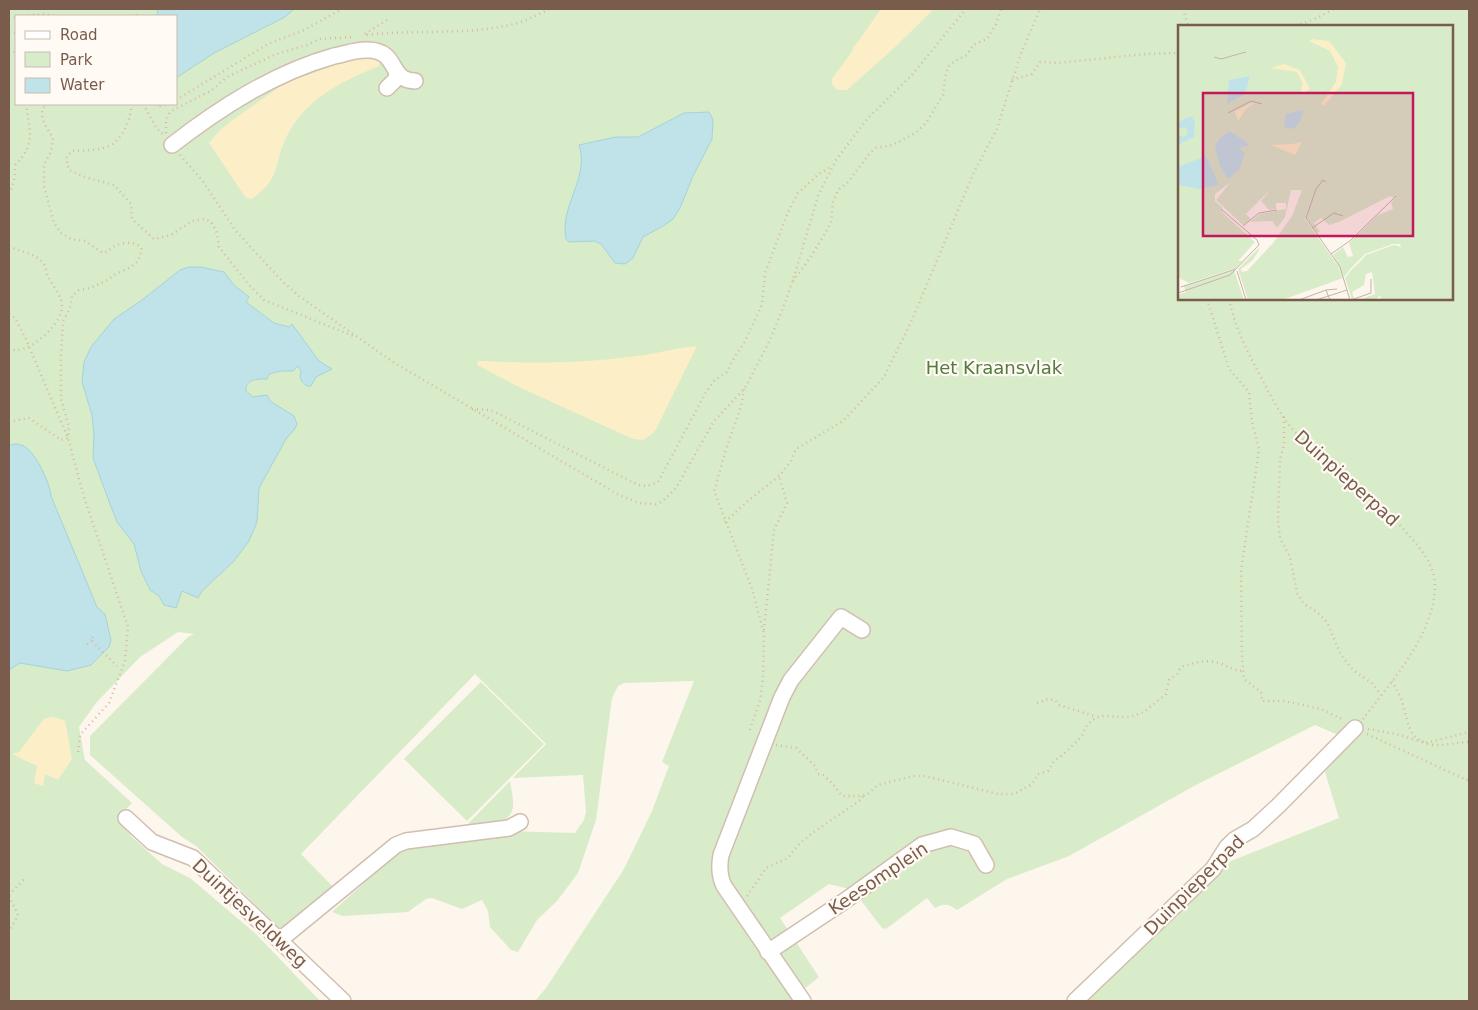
<svg xmlns="http://www.w3.org/2000/svg" width="1478" height="1010" font-family="'DejaVu Sans',sans-serif">
	<style>
		.green { fill: #d8ecc9; fill-rule: evenodd }
		.sand { fill: #fcefc7 }
		.water { fill: #bfe3e8; stroke: #a5d3da }
		.lines { fill: none; stroke-linecap: round; stroke-linejoin: round }
		.minor-casing { stroke: #d1beb0; stroke-width: 18 }
		.path { stroke: #d9b8a5; stroke-width: 2.5; stroke-dasharray: 1 4; stroke-linecap: butt }
		.minor { stroke: #fff; stroke-width: 15 }
		.labels { text-anchor: middle; dominant-baseline: central; stroke-width: 4.5; stroke-linejoin: round; paint-order: stroke }
		.park-label { font-size: 18px; fill: #537a41; stroke: #fffaf3 }
		.street-label { font-size: 18px; fill: #7a5c4d; stroke: #fffaf3 }
		.inset-road { fill: none; stroke: #c5b3a7; stroke-width: 1 }
		.view { fill: #c2185b; fill-opacity: 0.15; stroke: #c2185b; stroke-width: 2.5 }
		.inset-edge { fill: none; stroke: #7a5c4d; stroke-width: 2.5 }
	</style>
	<rect width="100%" height="100%" fill="#fdf6ec"/>
	<g class="green">
		<path d="M9 9H1469V1001H1086L1231 861 1339 818 1325 772 1350 740 1315 725 1194 786 1069 856 1007 879 957 910C949 904 944 903 935 908L927 898 886 929 882 928 853 890 829 884 780 918 819 977 804 989 731 886 725 874V858L772 745 771 742 762 738 750 763 714 852 712 868 717 887 722 898 796 1001H535L546 988 624 869 652 811 669 766 662 762 694 681 624 683 618 686 612 698 596 820 578 873 557 901 537 920 518 952 511 950 490 927 488 911 482 900 462 909 432 898 426 899 408 912 343 916 332 912 398 852 419 846 506 831 575 833 584 820 586 812 583 775 513 778 546 744 475 674 301 854 336 890 283 932 196 846 182 837 90 755V736L188 637 194 634 178 632 140 657 96 703 79 727 85 760 132 803 117 819 133 838 162 864 190 878 256 934 320 1001H9ZM16 16H176V104H16ZM1179 26H1452V299H1179ZM53 717 65 721 68 743 44 719Z"/>
		<polygon points="481,682 544,744 467,821 404,759"/>
		<path d="M510 781C512 795 518 811 505 820L465 827Z"/>
	</g>
	<g class="sand">
		<polygon points="881,9 934,9 893,49 847,90 837,90 832,84 832,79 853,50 853,47 857,43"/>
		<path d="M372 57 379 59 380 63 379 66C340 82 303 100 285 140 278 154 278 170 269 183 265 189 258 194 252 199L246 198 209 143 220 130 234 119 285 83 347 61Z"/>
		<path d="M697 346 656 429 652 434 643 440 633 439 517 386 477 365 478 361H487C534 364 582 363 629 357 652 355 674 348 697 346Z"/>
		<polygon points="53,717 65,721 72,759 58,780 45,774 43,786 34,783 37,766 12,754 19,752 44,719"/>
	</g>
	<g class="water">
		<polygon points="158,9 294,9 285,17 214,53 176,78 176,16 157,16"/>
		<path d="M709 112 713 120 712 139 693 176 680 208 673 219 663 226 643 237 633 258 625 264 615 263 601 244 595 241 569 242 566 239C559 206 590 178 579 145L616 137H638L684 113Z"/>
		<path d="M189 267H201L224 272 234 285 249 297 246 302 274 323 289 327 292 324 319 361 332 369 316 377 311 386H307C301 381 299 379 301 371L298 366 293 371H281L269 374 267 379C257 379 245 379 246 391L253 397 267 395 270 401 294 416 297 424 294 430 286 439 259 488 257 522 249 541 234 561 202 591 198 598 182 591 176 608 164 605 159 596 150 590 141 571 134 544 117 522 110 504 93 458 94 435 92 415 82 382 84 362 91 347 114 319 142 300 180 270Z"/>
		<path d="M16 444C18 444 21 445 24 446 36 453 50 483 51 496L97 607 105 614 111 640 109 647 91 665 67 671 20 663 9 670V445Z"/>
	</g>
	<g class="lines">
		<g class="minor-casing">
			<g id="minor">
				<polyline points="387,88 396,79 397,72"/>
				<path d="M172 145C221 107 274 73 334 56 345 54 357 49 368 50 400 51 387 80 415 81"/>
				<polyline points="126,818 152,842 193,858 343,1001"/>
				<polyline points="280,940 396,845 406,841 509,828 520,822"/>
				<polyline points="768,952 846,900 922,845 951,837 974,844 986,865"/>
				<path d="M803 1001 724 886C719 876 719 866 721 855L782 697 791 680 841 617 862 630"/>
				<polyline points="1075,1001 1213,869 1227,847 1234,840 1253,829 1278,806 1355,728"/>
			</g>
		</g>
		<g class="path">
			<polyline points="136,9 137,16"/>
			<polyline points="1183,9 1188,26"/>
			<polyline points="18,16 44,14 55,16"/>
			<polyline points="9,19 16,17"/>
			<polyline points="1296,26 1317,18 1334,9"/>
			<polyline points="9,34 16,33"/>
			<polyline points="365,34 387,20"/>
			<path d="M367 35C416 29 467 36 514 24 527 21 538 14 550 9"/>
			<polyline points="9,54 16,51"/>
			<polyline points="1012,80 1032,74 1040,62 1056,63 1146,54 1179,53"/>
			<polyline points="176,100 268,44 304,30 342,9"/>
			<path d="M131 104C132 117 123 138 111 145 101 151 84 150 72 151L66 158 69 170 85 177 114 185 131 204 132 219 154 239 171 235 192 221 204 219 210 221 213 225 217 233 219 247 249 285 264 300 353 336"/>
			<polyline points="143,104 157,129 164,135"/>
			<polyline points="155,104 160,106 170,104"/>
			<polyline points="166,133 166,119 170,112 212,90 227,77 274,55 307,45 320,39 352,37"/>
			<polyline points="180,155 202,180 235,230 283,282 299,296 393,362 619,495 639,503 656,504 663,501 676,488 714,421 745,388 768,344 780,316 792,283 818,196 836,160 867,119 911,76 966,9"/>
			<path d="M9 194C14 185 15 175 15 165 37 144 29 130 26 104"/>
			<path d="M9 246C20 252 34 252 43 263 46 266 46 273 48 277 54 288 65 299 61 312 57 328 25 358 9 348"/>
			<polyline points="793,281 810,258 826,232 831,222 833,202 838,190 848,182 870,153 876,148 893,145 917,132 926,123 943,95 945,78 948,67 954,62 967,55 973,45 987,39 996,24 1001,9"/>
			<polyline points="1207,299 1229,369 1249,392 1252,422 1259,449 1241,571 1242,657 1244,679 1261,692 1262,701 1284,701 1321,709 1344,720"/>
			<path d="M1229 299C1235 328 1248 353 1262 379 1270 395 1278 410 1289 425 1312 454 1345 472 1372 496 1384 507 1395 520 1406 532 1420 548 1436 565 1435 588 1433 636 1391 682 1363 719"/>
			<polyline points="9,314 15,318 25,337 68,438 84,497 128,627 125,661 109,703 80,735 78,753"/>
			<polyline points="744,389 741,407 727,446 714,491 752,589 764,634 763,678 760,700 750,730"/>
			<polyline points="472,409 490,410 497,413 638,485 647,486 658,482 705,394 714,381 727,372 736,354 743,345 762,305 765,273 788,212 798,193 819,174 832,166"/>
			<polyline points="1284,417 1284,444 1280,460 1278,521 1280,538 1290,557 1297,593 1304,604 1317,612 1327,622 1341,655 1353,670 1373,684 1381,695"/>
			<path d="M9 422 29 418 61 440 68 438 69 427 61 399V355L63 321 70 308 72 296 79 290 90 288 104 282 116 274 131 267 138 261 142 250C139 241 125 242 117 245 111 247 109 252 103 253L85 241 71 239 61 233 54 223 44 186V164L51 152 53 138C47 127 36 116 46 104"/>
			<polyline points="725,522 750,499 779,476 791,461 796,449 843,421 884,377 912,320 974,172 997,129 1020,56 1040,9"/>
			<polyline points="764,630 774,530 787,503 779,476"/>
			<polyline points="93,637 91,640 117,666"/>
			<polyline points="87,644 91,640"/>
			<path d="M1392 681C1395 687 1398 692 1401 698 1408 718 1406 742 1434 745 1445 746 1458 742 1469 742"/>
			<polyline points="1037,703 1048,699 1055,700 1059,705 1097,717"/>
			<polyline points="1368,729 1396,734 1426,743 1469,732"/>
			<polyline points="1367,734 1469,781"/>
			<path d="M776 745 796 748 815 766 818 774 823 775 832 783 842 796H862L868 794 878 785 913 776H925L998 794H1014L1032 784 1038 774 1048 771 1054 761 1064 754 1081 737 1087 725 1095 718 1101 716 1130 717 1144 712 1166 694 1169 680 1177 674 1181 667C1196 662 1209 658 1224 665 1231 668 1234 671 1243 671"/>
			<polyline points="9,895 25,878"/>
			<polyline points="9,896 18,915 9,932"/>
			<polyline points="747,896 766,868 788,858 798,845 811,834 862,799 863,796"/>
		</g>
		<use href="#minor" class="minor"/>
	</g>
	<g class="labels">
		<g class="park-label">
			<text x="994" y="367">Het Kraansvlak</text>
		</g>
		<g class="street-label">
			<text transform="translate(1347 478) rotate(42)">Duinpieperpad</text>
			<text transform="translate(878 878) rotate(-34)">Keesomplein</text>
			<text transform="translate(1194 885) rotate(-45)">Duinpieperpad</text>
			<text transform="translate(250 913) rotate(43)">Duintjesveldweg</text>
		</g>
	</g>
	<g transform="translate(1178 25)">
		<rect width="275" height="275" fill="#fdf6ec"/>
		<path d="M0 0H275V275H203L202 270 198 275H181L197 269 194 247 188 249 186 260 174 267 176 273 174 274 167 253 175 243 181 238 188 230 216 220 223 222 222 219H215L187 229 174 242 166 252 155 230 165 222 170 232 175 231 171 218 200 190 215 184 213 177 217 173 212 171 161 197 151 200 143 193 136 198 142 207 139 208 128 192 133 173 127 194 160 241 165 253 104 275H70L60 244 83 221 75 235 63 244 64 247 69 246 95 218 114 191 124 165H113L107 192 99 203 94 196 72 197 82 189 108 184V178H98V184L91 185 83 176 93 164 68 189 73 194 65 200 38 175 52 158 37 169V176L44 182V187L77 217 60 236H64L78 222 58 243 11 258 3 254 0 251ZM56 245 66 275H0V270L8 267 6 261Z" fill="#d8ecc9"/>
		<path d="M134 14 151 16 168 38 164 59 146 81 143 79 158 57 160 42 152 26 131 16ZM106 39 122 45 132 64 122 70 125 59 119 47 93 43ZM79 76 68 84 60 96 57 86ZM124 117 117 130 93 120 114 119Z" fill="#fcefc7"/>
		<path d="M72 51 67 69 49 79 51 55ZM126 84 122 97 115 104 106 102 108 89ZM14 91 17 97 16 112 0 120V110L5 112 10 109 8 102 0 104V97ZM52 106 72 120 60 123 67 128 61 145 50 154 42 142 37 122 42 113ZM28 131 41 160 21 164 0 160V142Z" fill="#bfe3e8"/>
		<path class="inset-road" d="M36 32 43 34 68 27M50 88 73 76 84 79M148 157 145 155 138 164 128 193 162 242 172 275M65 201 81 188 99 185M134 203 156 188 165 191M153 229 173 215 218 171M59 246 68 275M3 262 58 244M0 268 52 250 81 220 79 215 43 184M121 275 148 265M138 275 169 265M152 275 148 265 159 264M173 275 193 268V254"/>
		<path class="view" d="M25 68H235V211H25Z"/>
		<rect width="275" height="275" class="inset-edge"/>
	</g>
	<rect width="1478" height="1010" fill="none" stroke="#7a5c4d" stroke-width="20"/>
	<rect x="15" y="15" width="162" height="90" fill="#fffaf3" stroke="#cabbb1"/>
	<rect x="25" y="31" width="25" height="8" fill="#ffffff" stroke="#cabbb1"/>
	<text x="60" y="40" font-size="15" fill="#7a5c4d">Road</text>
	<rect x="25" y="52" width="25" height="15" fill="#d8ecc9" stroke="#cabbb1"/>
	<text x="60" y="65" font-size="15" fill="#7a5c4d">Park</text>
	<rect x="25" y="78" width="25" height="15" fill="#bfe3e8" stroke="#cabbb1"/>
	<text x="60" y="90" font-size="15" fill="#7a5c4d">Water</text>
</svg>
